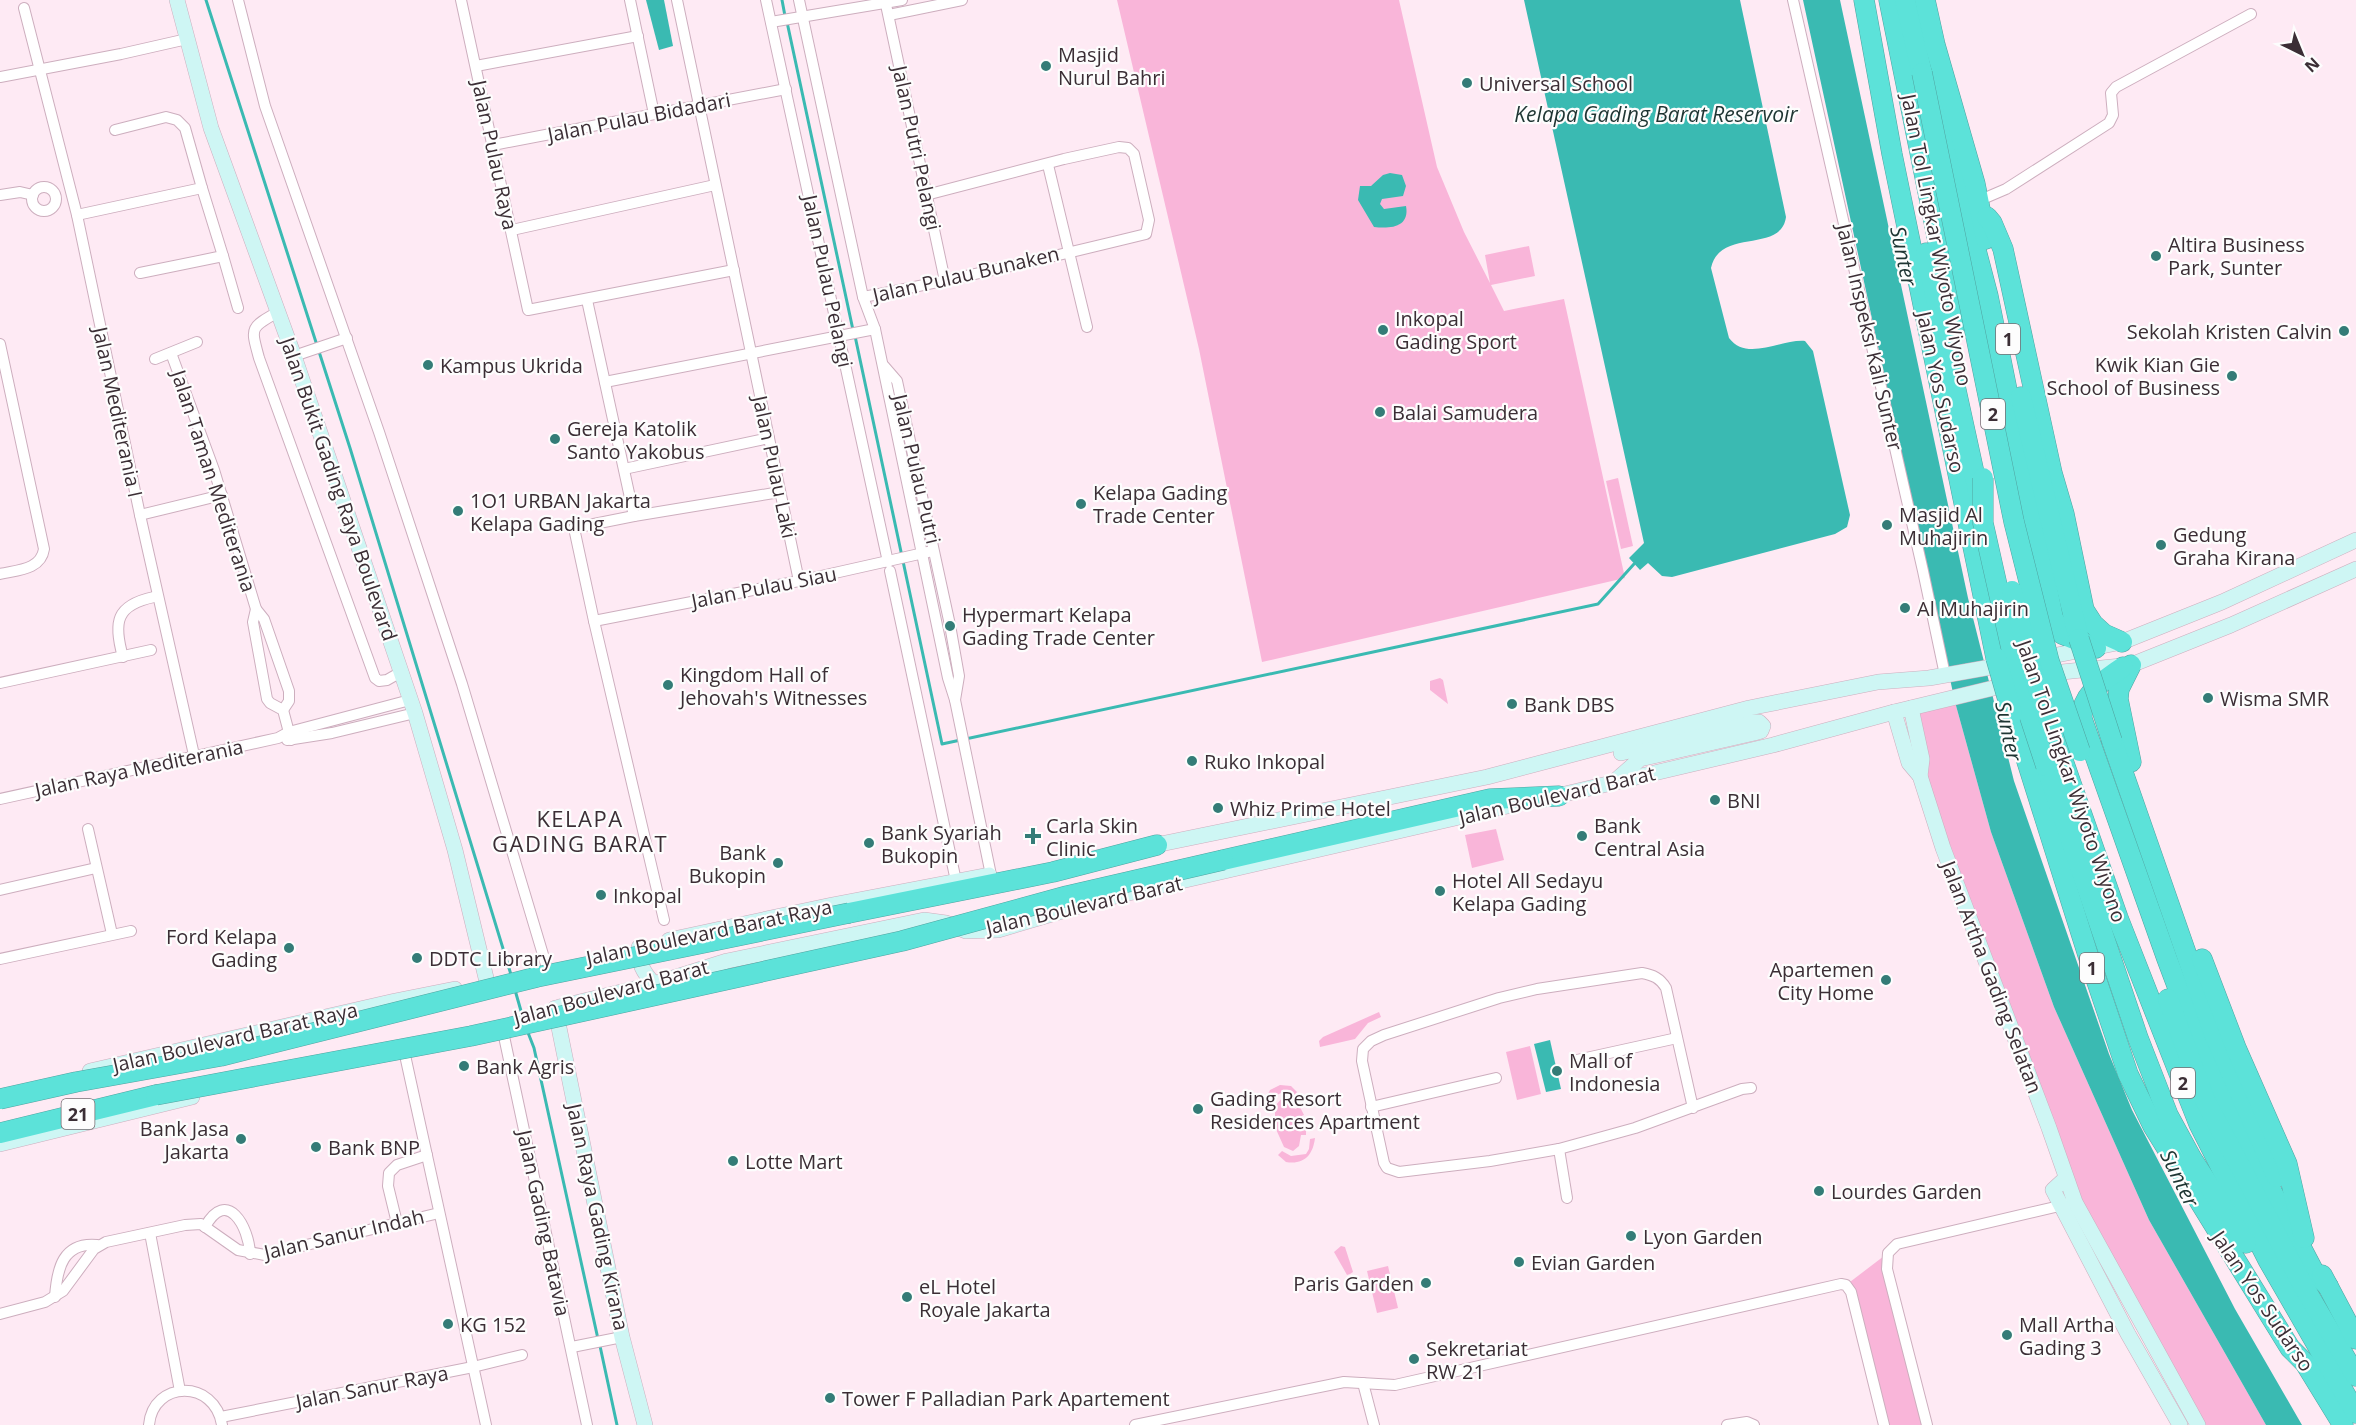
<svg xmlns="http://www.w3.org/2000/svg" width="2356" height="1425" font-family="'Open Sans',sans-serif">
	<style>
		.green { fill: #f9b5d9 }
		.water { fill: #3abab2 }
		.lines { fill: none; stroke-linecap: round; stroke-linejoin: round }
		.stream { stroke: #3abab2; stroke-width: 3 }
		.street-casing { stroke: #cdaebe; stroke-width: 12 }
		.secondary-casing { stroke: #cdaebe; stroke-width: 16 }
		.highway-casing { stroke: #50a3a0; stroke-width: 21 }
		.street { stroke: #fff; stroke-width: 10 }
		.secondary { stroke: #cef6f4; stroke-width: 15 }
		.highway { stroke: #5ce2d9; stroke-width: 20 }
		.highway-bridge-casing { stroke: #50a3a0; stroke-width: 21; stroke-linecap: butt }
		.highway-bridge { stroke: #5ce2d9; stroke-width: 20 }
		.poi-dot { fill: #347c77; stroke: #fdfdfd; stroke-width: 2 }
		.labels { text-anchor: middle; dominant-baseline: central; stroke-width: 4.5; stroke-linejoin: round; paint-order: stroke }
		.shield { fill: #fdfdfd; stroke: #756c71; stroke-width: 1.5 }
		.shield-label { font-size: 18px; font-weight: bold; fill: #3b2e35 }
		.poi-label { font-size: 20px; fill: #3b2e35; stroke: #fdfdfd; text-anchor: start }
		.street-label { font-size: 20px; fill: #3b2e35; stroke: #fdfdfd }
		.water-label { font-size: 21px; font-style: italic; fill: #1f3533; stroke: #fdfdfd }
		.quarter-label { font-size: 22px; letter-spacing: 1.5px; fill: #3b2e35; stroke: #fdfdfd }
	</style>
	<rect width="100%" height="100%" fill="#feeaf4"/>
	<g class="green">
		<polygon points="1117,0 1399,0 1437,167 1464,232 1490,283 1485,255 1529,246 1535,276 1491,285 1504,311 1564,299 1625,578 1262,662 1199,349"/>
		<polygon points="1618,478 1633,546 1621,549 1606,481"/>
		<polygon points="1440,678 1443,680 1448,704 1430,690 1430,681"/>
		<polygon points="1955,702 1991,832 2054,1007 2149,1220 2266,1425 2198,1425 2075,1202 1920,776 1911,708"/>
		<polygon points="1496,829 1504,860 1472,868 1465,835"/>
		<polygon points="1379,1012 1381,1017 1368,1023 1355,1039 1320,1047 1319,1041 1323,1037"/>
		<polygon points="1530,1046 1541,1094 1517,1100 1506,1052"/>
		<polygon points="1280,1085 1291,1086 1297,1092 1293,1097 1285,1091 1277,1095 1272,1103 1265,1100 1270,1090"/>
		<polygon points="1283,1097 1286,1098 1295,1109 1300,1107 1304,1115 1299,1117 1301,1125 1306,1125 1306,1135 1301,1135 1299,1146 1293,1151 1284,1147 1275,1127 1275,1106"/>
		<path d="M1315 1138C1313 1155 1304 1165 1286 1162L1278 1155 1282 1151 1291 1156 1306 1154 1309 1149 1310 1139Z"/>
		<polygon points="1341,1246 1345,1247 1353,1272 1350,1274 1347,1275 1334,1252"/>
		<polygon points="1888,1253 1927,1425 1884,1425 1846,1285"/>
		<polygon points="1388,1266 1398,1308 1377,1313 1367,1271"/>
	</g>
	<g class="water">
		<polygon points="646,0 664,0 673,46 659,50"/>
		<path d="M1524 0H1740L1786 217C1781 254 1720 227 1711 268L1729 338C1747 362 1780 339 1805 341L1813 351 1850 515 1847 527 1835 534 1672 577 1662 576 1648 563 1640 570 1629 558 1644 543Z"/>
		<polygon points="1803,0 1840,0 1968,598 2014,781 2109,1054 2132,1110 2235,1309 2302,1425 2266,1425 2149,1220 2054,1007 1991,832 1955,702"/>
		<path d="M1390 173 1402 175 1406 186 1403 196 1382 199 1380 204 1384 209 1406 206C1410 227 1391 229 1374 227L1358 200 1360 186H1371L1383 175Z"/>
		<polygon points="1550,1040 1561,1089 1546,1092 1534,1044"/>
	</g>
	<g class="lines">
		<g class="stream">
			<polyline points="206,0 350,448 512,978"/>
			<polyline points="782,0 785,16"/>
			<polyline points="787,22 853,330"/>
			<polyline points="855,336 942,744 1598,604 1634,564"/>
			<polyline points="515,990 523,1018"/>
			<polyline points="527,1030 534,1048 598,1339"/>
			<polyline points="600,1346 617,1425"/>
		</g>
		<g class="street-casing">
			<g id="street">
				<polyline points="238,0 265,106 379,432 462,684 547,968"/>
				<polyline points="461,0 528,310 734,270"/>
				<polyline points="630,0 654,114"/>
				<polyline points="677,0 799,581"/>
				<polyline points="766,0 888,562"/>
				<polyline points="799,0 863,297 875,329 948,678 955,700"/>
				<polyline points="885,0 945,281"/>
				<polyline points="1793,0 1923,571 1945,675"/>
				<polyline points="24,8 77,215 140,515 194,755"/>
				<polyline points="889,15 962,0"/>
				<polyline points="771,22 902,0"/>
				<polyline points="476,66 638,36"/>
				<polyline points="0,77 121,54 187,39"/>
				<polyline points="493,145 786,89"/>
				<polyline points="1048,165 1087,327"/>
				<circle cx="44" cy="199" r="12"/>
				<polyline points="0,195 20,192 33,195"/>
				<polyline points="1978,201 2006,189 2109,123 2113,115 2111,93 2116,87 2251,14"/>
				<polyline points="77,215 202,188 185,128 177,120 166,117 115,130"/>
				<polyline points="512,230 715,185"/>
				<polyline points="223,256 238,308"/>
				<polyline points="140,273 223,256 202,188"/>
				<path d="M863 297C958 279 1052 257 1146 234L1149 220 1134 154 1128 148 1119 147 1064 159 926 195"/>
				<polyline points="587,300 634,516"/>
				<path d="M278 312C249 328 251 328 259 358L375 678 379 681 387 680 401 672"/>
				<path d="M0 344 44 549C41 570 17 570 0 574"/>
				<polyline points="171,353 214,470 256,609 264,619 289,691 289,701 283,710"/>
				<polyline points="294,356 347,338"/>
				<polyline points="155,359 197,342"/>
				<polyline points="884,366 897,381 950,625 959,676 955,700 991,875"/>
				<polyline points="605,382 875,329"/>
				<polyline points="624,469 769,438"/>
				<polyline points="140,515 222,495"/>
				<polyline points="890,571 956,881"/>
				<polyline points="256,609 253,622 267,699 270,703 283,710 291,740"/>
				<polyline points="594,621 799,581 928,552"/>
				<path d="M123 657C113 622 116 605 154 597"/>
				<polyline points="0,683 151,650"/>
				<polyline points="287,740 332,733 415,713"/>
				<polyline points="0,799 278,738 289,732 410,700"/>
				<polyline points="88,829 112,934"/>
				<polyline points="0,890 96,868"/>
				<polyline points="664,920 594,621 574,528 634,516 780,492"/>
				<polyline points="0,959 131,931"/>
				<polyline points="502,1027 587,1425"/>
				<polyline points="403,1046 486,1425"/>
				<polyline points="1577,1060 1677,1038"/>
				<polyline points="1371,1107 1496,1078"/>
				<path d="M1693 1108 1666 988C1660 978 1653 975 1642 973L1537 989 1499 998 1384 1035 1371 1041 1363 1049 1362 1061 1384 1163 1387 1168 1399 1172 1490 1161 1559 1149 1635 1128 1742 1089 1751 1088"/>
				<polyline points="1559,1149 1567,1198"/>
				<polyline points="397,1223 388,1186 389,1173 397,1165 427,1155"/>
				<path d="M205 1227C227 1187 249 1227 250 1254"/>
				<polyline points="150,1233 180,1391"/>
				<path d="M55 1297C57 1268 63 1242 97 1245"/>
				<polyline points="0,1314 45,1302 63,1291 94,1249 106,1242 185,1225 201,1224 238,1250 265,1255 439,1213"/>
				<polyline points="572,1347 622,1337"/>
				<polyline points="1363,1383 1374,1425"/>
				<polyline points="221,1417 473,1367 522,1355"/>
				<path d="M149 1425C153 1380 215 1379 222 1425"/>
				<polyline points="1135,1425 1344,1382 1395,1385 1841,1284 1846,1285 1851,1292 1884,1425"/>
				<polyline points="1727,1425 1747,1422 1754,1425"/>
				<polyline points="1927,1425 1887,1269 1888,1253 1897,1244 2068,1204"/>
			</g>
		</g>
		<g class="secondary-casing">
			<g id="secondary">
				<polyline points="177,0 211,128 294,356 415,713 455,850 487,982"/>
				<polyline points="2037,659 2122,642 2222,602 2356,540"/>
				<polyline points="2044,676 2062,672 2131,665 2231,625 2356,569"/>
				<polyline points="1911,708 1922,759 1920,776"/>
				<polyline points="1894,712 1909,763 1920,776 1943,848 2049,1128 2075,1202 2198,1425"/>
				<polyline points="1615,781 1640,759 1754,733 1761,731 1763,726 1759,722 1753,722 1709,730 1621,753"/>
				<polyline points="1548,798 1773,745 1894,712 2014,683"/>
				<polyline points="1146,847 1487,777 1749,708 1878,682 1929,678 2008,664"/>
				<polyline points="669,940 832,905 989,875"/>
				<path d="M639 947C638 963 643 972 654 984"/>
				<polyline points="559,1007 654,984 727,961 924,920 946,923 966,931 998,930 1103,899 1516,804"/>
				<polyline points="555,1008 622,1337 645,1425"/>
				<polyline points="90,1071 395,1001 455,989"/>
				<polyline points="0,1144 192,1097"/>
				<polyline points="2066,1178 2053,1190 2128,1334 2180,1425"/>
			</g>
		</g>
		<g class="highway-casing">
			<g id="highway">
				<polyline points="1864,0 1892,154 1996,658"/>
				<polyline points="1889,0 1955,325"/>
				<polyline points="1905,0 1922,73 1939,109 1988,296 2053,618 2062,634 2096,648"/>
				<polyline points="1925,0 1935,45 1975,184 1986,239"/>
				<polyline points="1987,217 1992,223 2003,249 2052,473 2064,514 2084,610 2093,624 2104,634 2122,642"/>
				<polyline points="1926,253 1980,500"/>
				<polyline points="2021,397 2079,639"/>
				<polyline points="2131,665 2119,689 2118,699 2131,762"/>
				<path d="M2123 667C2105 680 2080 694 2082 719L2167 959 2199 1044 2272 1192 2315 1274 2328 1286"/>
				<polyline points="2012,714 2088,955 2128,1074 2153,1126 2290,1348 2305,1363 2343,1425"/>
				<polyline points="2052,729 2118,918 2199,1124 2268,1260 2356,1413"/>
				<polyline points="2112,741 2215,1036 2277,1177"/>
				<polyline points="2046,766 2138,1038 2168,1115 2192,1159 2246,1243"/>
				<polyline points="1223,860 1490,799 1559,796"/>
				<polyline points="849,913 1053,872 1157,845"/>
				<polyline points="2202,959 2236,1048 2287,1164 2304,1238"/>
				<polyline points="2168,999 2205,1100 2304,1287 2356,1376"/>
				<polyline points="0,1133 156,1095"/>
				<polyline points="2322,1275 2356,1339"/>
			</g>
		</g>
		<use href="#street" class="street"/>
		<use href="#secondary" class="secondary"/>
		<use href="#highway" class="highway"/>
		<g class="highway-bridge-casing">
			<g id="highway-bridge">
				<polyline points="1922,73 2014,522 2049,661 2080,751"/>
				<polyline points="1983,478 1983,523 2020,687 2046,766"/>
				<polyline points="2012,591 2032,671 2052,729"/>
				<polyline points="2079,639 2112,741"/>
				<polyline points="1996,658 2012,714"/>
				<polyline points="156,1095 471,1036 902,941 1067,896 1223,860"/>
				<polyline points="0,1099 76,1082 221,1056 537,977 849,913"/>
			</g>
		</g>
		<use href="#highway-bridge" class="highway-bridge"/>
	</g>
	<g class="poi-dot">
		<circle cx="1046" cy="66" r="6"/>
		<circle cx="1467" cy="83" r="6"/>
		<circle cx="2156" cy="256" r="6"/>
		<circle cx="1383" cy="330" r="6"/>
		<circle cx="2344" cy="331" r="6"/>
		<circle cx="428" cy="365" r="6"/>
		<circle cx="2232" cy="376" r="6"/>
		<circle cx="1380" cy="412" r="6"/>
		<circle cx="555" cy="439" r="6"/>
		<circle cx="1081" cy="504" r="6"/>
		<circle cx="458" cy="511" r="6"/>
		<circle cx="1887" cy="525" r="6"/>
		<circle cx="2161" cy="545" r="6"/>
		<circle cx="1905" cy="608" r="6"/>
		<circle cx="950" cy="626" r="6"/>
		<circle cx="668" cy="685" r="6"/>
		<circle cx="2208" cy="698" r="6"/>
		<circle cx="1512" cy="704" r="6"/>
		<circle cx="1192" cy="761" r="6"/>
		<circle cx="1715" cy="800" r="6"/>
		<circle cx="1218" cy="808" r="6"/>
		<path d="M1030 827h6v6h6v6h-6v6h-6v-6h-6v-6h6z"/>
		<circle cx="1582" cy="836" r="6"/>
		<circle cx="869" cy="843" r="6"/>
		<circle cx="778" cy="863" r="6"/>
		<circle cx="1440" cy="891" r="6"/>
		<circle cx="601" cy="895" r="6"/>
		<circle cx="289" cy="948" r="6"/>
		<circle cx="417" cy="958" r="6"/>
		<circle cx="1886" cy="980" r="6"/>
		<circle cx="464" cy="1066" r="6"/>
		<circle cx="1557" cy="1071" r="6"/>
		<circle cx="1198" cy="1109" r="6"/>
		<circle cx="241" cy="1139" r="6"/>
		<circle cx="316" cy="1147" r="6"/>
		<circle cx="733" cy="1161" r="6"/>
		<circle cx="1819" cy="1191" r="6"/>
		<circle cx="1631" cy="1236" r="6"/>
		<circle cx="1519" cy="1262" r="6"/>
		<circle cx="1426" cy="1283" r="6"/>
		<circle cx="907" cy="1297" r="6"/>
		<circle cx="448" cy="1324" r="6"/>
		<circle cx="2007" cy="1335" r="6"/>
		<circle cx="1414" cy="1359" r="6"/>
		<circle cx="830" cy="1398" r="6"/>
	</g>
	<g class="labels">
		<g class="shield">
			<rect x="1996" y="324" width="24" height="30" rx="4.5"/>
			<rect x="1981" y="399" width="24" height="30" rx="4.5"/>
			<rect x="2080" y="953" width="24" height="30" rx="4.5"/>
			<rect x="2171" y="1068" width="24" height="30" rx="4.5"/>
			<rect x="61.5" y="1099" width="33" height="30" rx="4.5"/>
		</g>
		<g class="shield-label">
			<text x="2008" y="339">1</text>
			<text x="1993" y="414">2</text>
			<text x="2092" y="968">1</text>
			<text x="2183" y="1083">2</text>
			<text x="78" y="1114">21</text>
		</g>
		<g class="poi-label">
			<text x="1058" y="54">Masjid<tspan x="1058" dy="23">Nurul Bahri</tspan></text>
			<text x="1479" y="83">Universal School</text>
			<text x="2168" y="244">Altira Business<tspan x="2168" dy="23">Park, Sunter</tspan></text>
			<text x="1395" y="318">Inkopal<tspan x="1395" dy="23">Gading Sport</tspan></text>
			<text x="2332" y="331" text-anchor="end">Sekolah Kristen Calvin</text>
			<text x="2220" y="364" text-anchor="end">Kwik Kian Gie<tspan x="2220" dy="23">School of Business</tspan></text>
			<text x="440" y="365">Kampus Ukrida</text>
			<text x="1392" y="412">Balai Samudera</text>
			<text x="567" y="428">Gereja Katolik<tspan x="567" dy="23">Santo Yakobus</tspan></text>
			<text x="1093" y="492">Kelapa Gading<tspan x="1093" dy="23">Trade Center</tspan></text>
			<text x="470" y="500">1O1 URBAN Jakarta<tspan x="470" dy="23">Kelapa Gading</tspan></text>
			<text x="1899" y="514">Masjid Al<tspan x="1899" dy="23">Muhajirin</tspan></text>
			<text x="2173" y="534">Gedung<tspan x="2173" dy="23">Graha Kirana</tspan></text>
			<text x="1917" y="608">Al Muhajirin</text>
			<text x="962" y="614">Hypermart Kelapa<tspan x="962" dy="23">Gading Trade Center</tspan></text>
			<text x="680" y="674">Kingdom Hall of<tspan x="680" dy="23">Jehovah's Witnesses</tspan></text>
			<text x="2220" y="698">Wisma SMR</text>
			<text x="1524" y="704">Bank DBS</text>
			<text x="1204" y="761">Ruko Inkopal</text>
			<text x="1727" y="800">BNI</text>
			<text x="1230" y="808">Whiz Prime Hotel</text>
			<text x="1046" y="825">Carla Skin<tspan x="1046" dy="23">Clinic</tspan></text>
			<text x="1594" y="825">Bank<tspan x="1594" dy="23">Central Asia</tspan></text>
			<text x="881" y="832">Bank Syariah<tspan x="881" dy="23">Bukopin</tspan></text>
			<text x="766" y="852" text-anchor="end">Bank<tspan x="766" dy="23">Bukopin</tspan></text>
			<text x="1452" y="880">Hotel All Sedayu<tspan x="1452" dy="23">Kelapa Gading</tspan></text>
			<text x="613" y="895">Inkopal</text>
			<text x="277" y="936" text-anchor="end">Ford Kelapa<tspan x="277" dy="23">Gading</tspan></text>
			<text x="429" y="958">DDTC Library</text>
			<text x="1874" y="969" text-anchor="end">Apartemen<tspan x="1874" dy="23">City Home</tspan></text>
			<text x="1569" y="1060">Mall of<tspan x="1569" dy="23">Indonesia</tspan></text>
			<text x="476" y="1066">Bank Agris</text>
			<text x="1210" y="1098">Gading Resort<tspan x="1210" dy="23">Residences Apartment</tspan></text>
			<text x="229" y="1128" text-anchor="end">Bank Jasa<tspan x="229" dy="23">Jakarta</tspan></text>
			<text x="328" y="1147">Bank BNP</text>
			<text x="745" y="1161">Lotte Mart</text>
			<text x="1831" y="1191">Lourdes Garden</text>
			<text x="1643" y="1236">Lyon Garden</text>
			<text x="1531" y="1262">Evian Garden</text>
			<text x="1414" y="1283" text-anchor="end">Paris Garden</text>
			<text x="919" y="1286">eL Hotel<tspan x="919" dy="23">Royale Jakarta</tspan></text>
			<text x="460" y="1324">KG 152</text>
			<text x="2019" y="1324">Mall Artha<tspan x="2019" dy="23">Gading 3</tspan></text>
			<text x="1426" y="1348">Sekretariat<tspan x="1426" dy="23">RW 21</tspan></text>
			<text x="842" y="1398">Tower F Palladian Park Apartement</text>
		</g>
		<g class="street-label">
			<text transform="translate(639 117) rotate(-11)">Jalan Pulau Bidadari</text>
			<text transform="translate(917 148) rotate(78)">Jalan Putri Pelangi</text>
			<text transform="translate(495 155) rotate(78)">Jalan Pulau Raya</text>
			<text transform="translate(1937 240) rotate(79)">Jalan Tol Lingkar Wiyoto Wiyono</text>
			<text transform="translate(966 274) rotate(-13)">Jalan Pulau Bunaken</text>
			<text transform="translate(828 281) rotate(78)">Jalan Pulau Pelangi</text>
			<text transform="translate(1870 337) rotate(77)">Jalan Inspeksi Kali Sunter</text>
			<text transform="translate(1941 392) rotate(78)">Jalan Yos Sudarso</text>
			<text transform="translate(118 412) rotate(78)">Jalan Mediterania I</text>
			<text transform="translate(775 467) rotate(78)">Jalan Pulau Laki</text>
			<text transform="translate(917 469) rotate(77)">Jalan Pulau Putri</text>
			<text transform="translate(214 481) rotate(72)">Jalan Taman Mediterania</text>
			<text transform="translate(339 489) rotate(71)">Jalan Bukit Gading Raya Boulevard</text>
			<text transform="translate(764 587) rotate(-11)">Jalan Pulau Siau</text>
			<text transform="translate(139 768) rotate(-12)">Jalan Raya Mediterania</text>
			<text transform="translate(2072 781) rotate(71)">Jalan Tol Lingkar Wiyoto Wiyono</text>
			<text transform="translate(1557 795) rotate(-13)">Jalan Boulevard Barat</text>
			<text transform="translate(1084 905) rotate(-13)">Jalan Boulevard Barat</text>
			<text transform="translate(709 932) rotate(-12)">Jalan Boulevard Barat Raya</text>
			<text transform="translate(1992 977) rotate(69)">Jalan Artha Gading Selatan</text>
			<text transform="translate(611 992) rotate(-15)">Jalan Boulevard Barat</text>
			<text transform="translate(235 1037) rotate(-13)">Jalan Boulevard Barat Raya</text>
			<text transform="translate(598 1217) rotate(78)">Jalan Raya Gading Kirana</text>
			<text transform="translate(544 1223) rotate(78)">Jalan Gading Batavia</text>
			<text transform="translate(344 1234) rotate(-13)">Jalan Sanur Indah</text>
			<text transform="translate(2263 1301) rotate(56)">Jalan Yos Sudarso</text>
			<text transform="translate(372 1387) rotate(-11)">Jalan Sanur Raya</text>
		</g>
		<g class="water-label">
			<text x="1656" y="114">Kelapa Gading Barat Reservoir</text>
			<text transform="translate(1904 256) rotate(78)">Sunter</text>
			<text transform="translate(2009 731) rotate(78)">Sunter</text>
			<text transform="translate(2180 1178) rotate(64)">Sunter</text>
		</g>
		<g class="quarter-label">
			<text x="580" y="818">KELAPA<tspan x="580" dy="25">GADING BARAT</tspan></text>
		</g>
	</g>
	<g transform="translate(2302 54) rotate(137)" stroke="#fdfdfd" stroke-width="4.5" paint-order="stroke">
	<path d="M0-4.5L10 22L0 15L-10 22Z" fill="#3b2e35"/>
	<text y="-9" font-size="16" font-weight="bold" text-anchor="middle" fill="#3b2e35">N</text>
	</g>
</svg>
